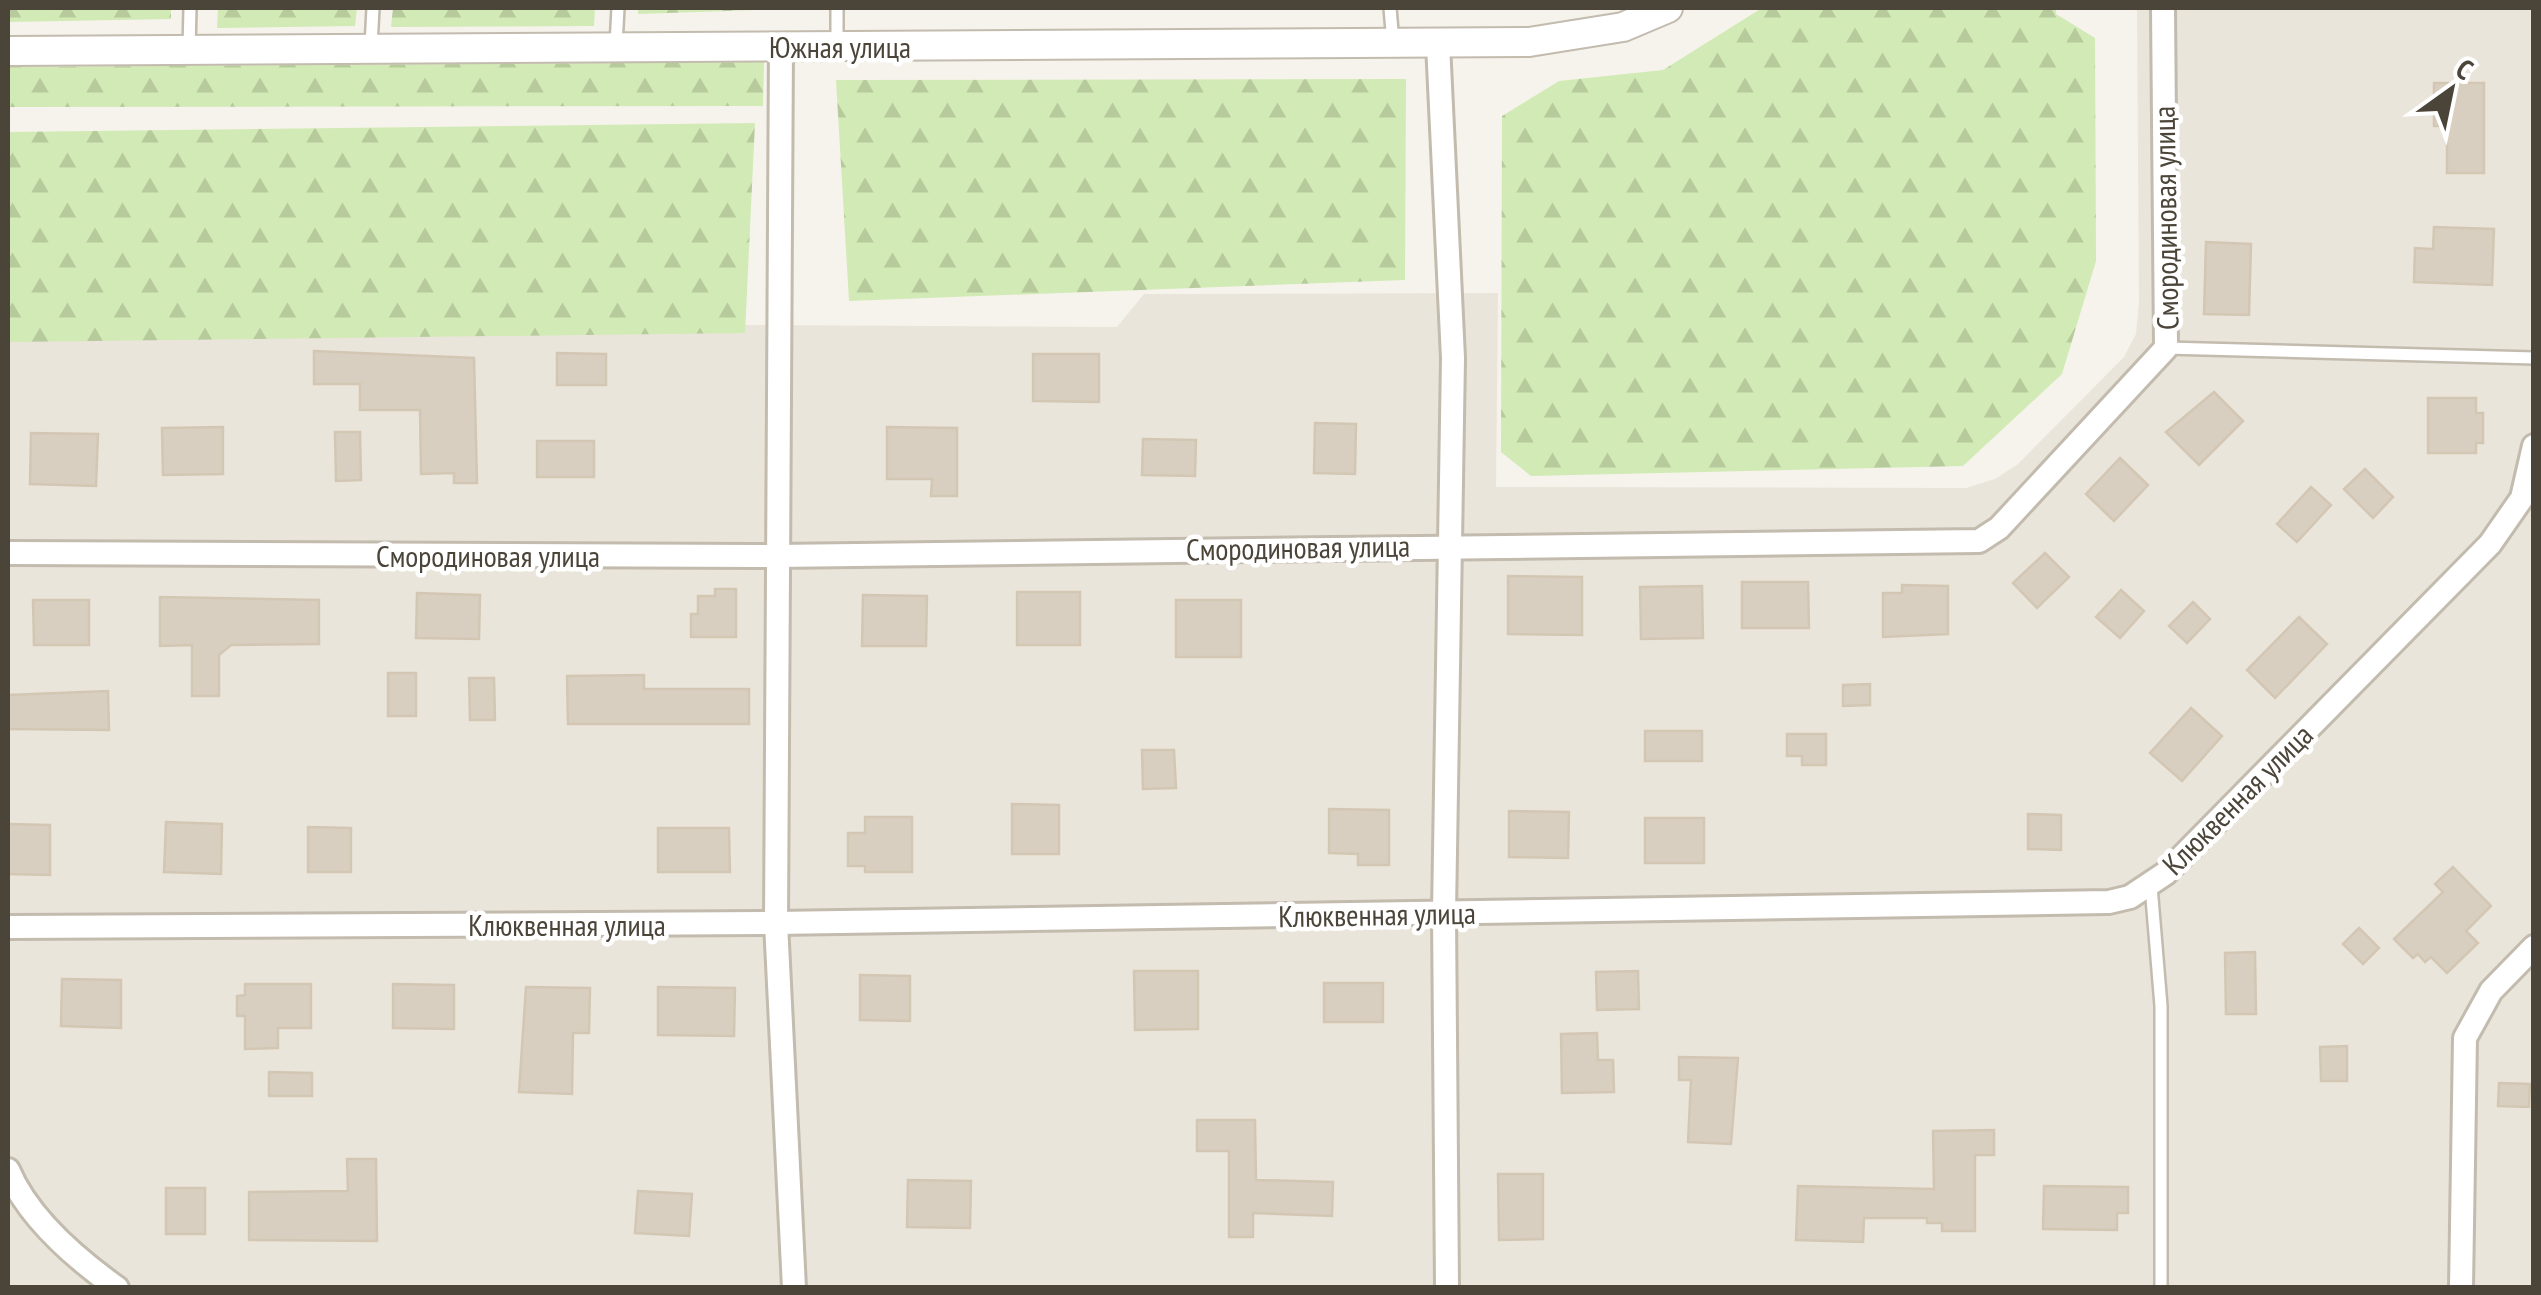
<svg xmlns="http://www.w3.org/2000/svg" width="2541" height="1295" font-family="'PT Sans Narrow',sans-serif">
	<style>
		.residential { fill: #eae5da }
		.forest { fill: url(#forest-firs) }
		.building { fill: #d8cfc1; stroke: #d3c7b4; stroke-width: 2.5 }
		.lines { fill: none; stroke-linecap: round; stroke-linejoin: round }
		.service-casing { stroke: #c2bbae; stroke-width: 16 }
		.minor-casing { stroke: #c2bbae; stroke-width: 28 }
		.tertiary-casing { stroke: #c2bbae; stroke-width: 32 }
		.service { stroke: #fff; stroke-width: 11 }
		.minor { stroke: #fff; stroke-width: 22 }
		.tertiary { stroke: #fff; stroke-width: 28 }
		.labels { text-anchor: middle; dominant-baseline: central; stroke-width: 9; stroke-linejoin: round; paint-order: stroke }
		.street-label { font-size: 30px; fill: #4b4439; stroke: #fff }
	</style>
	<defs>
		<pattern id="forest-firs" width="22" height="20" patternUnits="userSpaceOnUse" patternTransform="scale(2.5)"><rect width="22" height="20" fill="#d2eab5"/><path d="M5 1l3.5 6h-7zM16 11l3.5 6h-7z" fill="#b6ca9c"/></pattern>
	</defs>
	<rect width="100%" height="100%" fill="#f6f3ec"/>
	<polygon class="residential" points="2137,8 2533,8 2533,1287 8,1288 8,321 1117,327 1144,294 1498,293 1496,487 1966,488 1995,479 2017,465 2124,357 2136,334 2139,302"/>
	<g class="forest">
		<polygon points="8,8 171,8 171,19 8,22"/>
		<polygon points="218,8 357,8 355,26 217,28"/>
		<polygon points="393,8 595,8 594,26 391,27"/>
		<polygon points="638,8 821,8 638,14"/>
		<polygon points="1762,8 2056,8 2056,14 2095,38 2096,261 2062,374 1963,466 1531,476 1501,452 1502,116 1559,81 1663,70"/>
		<polygon points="764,62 763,106 8,107 8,67"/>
		<polygon points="1406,79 1405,280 849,301 836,80"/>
		<polygon points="755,123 745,333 8,342 8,132"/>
	</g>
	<g class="building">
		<polygon points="2434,83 2484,83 2484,173 2447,173 2447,126 2434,126"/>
		<polygon points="2434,227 2494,229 2492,285 2414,282 2415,248 2433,249"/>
		<polygon points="2206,242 2251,244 2249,315 2204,314"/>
		<polygon points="314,351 474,358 477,483 454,483 454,473 421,474 420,410 360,410 360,384 314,384"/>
		<polygon points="557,353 606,354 606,385 557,385"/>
		<polygon points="1033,354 1099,354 1099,402 1033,401"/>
		<polygon points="2214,392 2243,421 2199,465 2166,432"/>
		<polygon points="2428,398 2476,398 2476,413 2483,413 2483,443 2476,443 2476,453 2428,453"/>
		<polygon points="1315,423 1356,424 1355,474 1314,473"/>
		<polygon points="223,427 223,474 163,475 162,428"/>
		<polygon points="887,427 957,428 957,496 931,496 932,479 887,479"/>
		<polygon points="335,432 360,432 361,480 336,481"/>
		<polygon points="31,433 98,434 96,486 30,484"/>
		<polygon points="1143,439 1196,440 1195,476 1142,475"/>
		<rect x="537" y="441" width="57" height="36"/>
		<polygon points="2120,458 2148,485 2114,521 2086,494"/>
		<polygon points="2365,469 2393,497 2373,518 2344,489"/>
		<polygon points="2311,487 2331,505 2297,542 2277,524"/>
		<polygon points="2045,553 2069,577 2037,608 2013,583"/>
		<polygon points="1508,576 1582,577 1582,635 1508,634"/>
		<polygon points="1742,582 1808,582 1809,628 1742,628"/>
		<polygon points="1902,585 1948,586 1948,634 1883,637 1883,593 1902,593"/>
		<polygon points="1702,586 1703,638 1641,639 1640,587"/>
		<polygon points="715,589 736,589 736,637 691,637 691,614 698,614 698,596 715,596"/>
		<polygon points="2121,590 2144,611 2120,638 2096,617"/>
		<rect x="1017" y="592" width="63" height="53"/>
		<polygon points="417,593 480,595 479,639 416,638"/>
		<polygon points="863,595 927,596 926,646 862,646"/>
		<polygon points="160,597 319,600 319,644 231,645 219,655 219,696 192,696 192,645 160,646"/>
		<polygon points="33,600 89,600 89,645 34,645"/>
		<rect x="1176" y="600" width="65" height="57"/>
		<polygon points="2193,602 2210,619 2187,643 2169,626"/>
		<polygon points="2299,617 2327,644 2275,698 2247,670"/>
		<rect x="388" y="673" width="28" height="43"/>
		<polygon points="644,675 644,689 749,689 749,724 568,724 567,676"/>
		<polygon points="469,678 494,678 495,720 470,720"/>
		<polygon points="1870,684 1870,705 1843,706 1843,685"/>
		<polygon points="108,691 109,730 8,729 8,695"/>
		<polygon points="2191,708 2222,736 2182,781 2150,753"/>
		<rect x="1645" y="731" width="57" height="30"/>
		<polygon points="1787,734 1826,734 1826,765 1802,765 1802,756 1787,756"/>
		<polygon points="1142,750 1174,750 1176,788 1143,789"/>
		<polygon points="1012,804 1059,805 1059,854 1012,854"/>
		<polygon points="1329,809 1389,810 1389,865 1358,865 1358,854 1329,853"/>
		<polygon points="1509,811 1569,812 1568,858 1509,857"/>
		<polygon points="2028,814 2061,815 2061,850 2028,849"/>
		<polygon points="865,817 912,817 912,872 865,872 865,866 848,866 848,833 865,833"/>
		<rect x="1645" y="818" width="59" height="45"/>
		<polygon points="166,822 222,824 221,874 164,872"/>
		<polygon points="8,824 50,825 50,875 8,874"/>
		<polygon points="308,827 351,828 351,872 308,872"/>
		<polygon points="658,828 729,828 730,872 658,872"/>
		<polygon points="2453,867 2491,906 2466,931 2478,943 2447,973 2431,957 2425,962 2418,954 2413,958 2394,939 2443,892 2435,884"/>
		<polygon points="2359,928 2379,948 2363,964 2343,944"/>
		<polygon points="2255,952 2256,1014 2226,1014 2225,953"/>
		<polygon points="1134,971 1198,971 1198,1029 1135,1030"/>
		<polygon points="1638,971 1639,1009 1597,1010 1596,972"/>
		<polygon points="860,975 910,976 910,1021 860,1020"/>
		<polygon points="62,979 121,980 121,1028 61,1026"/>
		<rect x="1324" y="983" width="59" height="39"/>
		<polygon points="245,984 311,984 311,1028 278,1028 278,1048 245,1049 245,1016 237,1016 237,996 245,995"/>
		<polygon points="393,984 454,985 454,1029 393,1028"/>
		<polygon points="526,987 590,988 589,1033 573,1033 572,1094 519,1092"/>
		<polygon points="658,987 735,988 734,1036 658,1035"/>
		<polygon points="1597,1033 1598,1060 1613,1060 1614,1092 1562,1093 1561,1034"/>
		<polygon points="2347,1046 2347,1081 2321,1081 2320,1047"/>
		<polygon points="1679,1057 1738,1058 1731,1144 1688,1142 1691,1080 1679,1080"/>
		<polygon points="269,1072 312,1073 312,1096 269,1096"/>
		<polygon points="2499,1083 2530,1084 2529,1107 2498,1106"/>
		<polygon points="1197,1120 1255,1120 1256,1180 1333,1182 1332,1216 1253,1213 1253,1237 1229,1237 1229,1151 1197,1151"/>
		<polygon points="1994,1130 1994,1155 1975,1155 1975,1231 1942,1231 1942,1223 1927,1223 1927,1218 1864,1218 1863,1242 1796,1240 1798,1186 1934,1189 1933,1131"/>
		<polygon points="347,1159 376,1159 377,1241 249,1240 249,1192 348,1191"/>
		<polygon points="1498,1174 1543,1174 1543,1239 1499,1240"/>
		<polygon points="908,1180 971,1181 970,1228 907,1227"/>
		<polygon points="2044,1186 2128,1187 2128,1213 2117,1213 2117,1230 2043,1229"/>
		<rect x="166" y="1188" width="39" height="46"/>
		<polygon points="638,1191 692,1194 689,1236 635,1233"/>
	</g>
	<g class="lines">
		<g class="service-casing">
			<g id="service">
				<polyline points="1390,8 1393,43"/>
				<polyline points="837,43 837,8"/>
				<polyline points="616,45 618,8"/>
				<polyline points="371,46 373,8"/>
				<polyline points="189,49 190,8"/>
				<polyline points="2166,348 2534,358"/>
				<polyline points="2151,886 2161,1006 2161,1288"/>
			</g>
		</g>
		<g class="minor-casing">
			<g id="minor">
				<polyline points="1438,44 1453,358 1444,913 1447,1288"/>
				<polyline points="781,45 776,923 794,1288"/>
				<polyline points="8,553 775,556 1979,541 1999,528 2166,348 2163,8"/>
				<polyline points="8,927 776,923 2109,902 2130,897 2166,873 2490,544 2522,498 2534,446"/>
				<path d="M8 1170C28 1218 75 1258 117 1288"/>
				<polyline points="2461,1288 2465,1038 2491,991 2534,947"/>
			</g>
		</g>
		<g class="tertiary-casing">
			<polyline id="tertiary" points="8,51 1529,42 1623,27 1668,8"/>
		</g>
		<use href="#service" class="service"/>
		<use href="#minor" class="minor"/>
		<use href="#tertiary" class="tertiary"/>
	</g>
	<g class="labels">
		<g class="street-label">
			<text x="840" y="46">Южная улица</text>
			<text transform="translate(2165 218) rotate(-91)">Смородиновая улица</text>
			<text transform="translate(1298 547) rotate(-1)">Смородиновая улица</text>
			<text x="488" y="555">Смородиновая улица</text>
			<text transform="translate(2237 799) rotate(-45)">Клюквенная улица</text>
			<text transform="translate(1377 914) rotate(-1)">Клюквенная улица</text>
			<text x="567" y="924">Клюквенная улица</text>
		</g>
	</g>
	<rect width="2541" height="1295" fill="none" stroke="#4b4439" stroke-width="20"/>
	<g transform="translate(2451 90) rotate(33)" stroke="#ffffff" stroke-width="8" paint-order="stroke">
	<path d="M0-8L18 38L0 25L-18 38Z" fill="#4b4439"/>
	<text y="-15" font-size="28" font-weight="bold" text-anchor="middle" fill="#4b4439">С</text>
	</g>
</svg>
